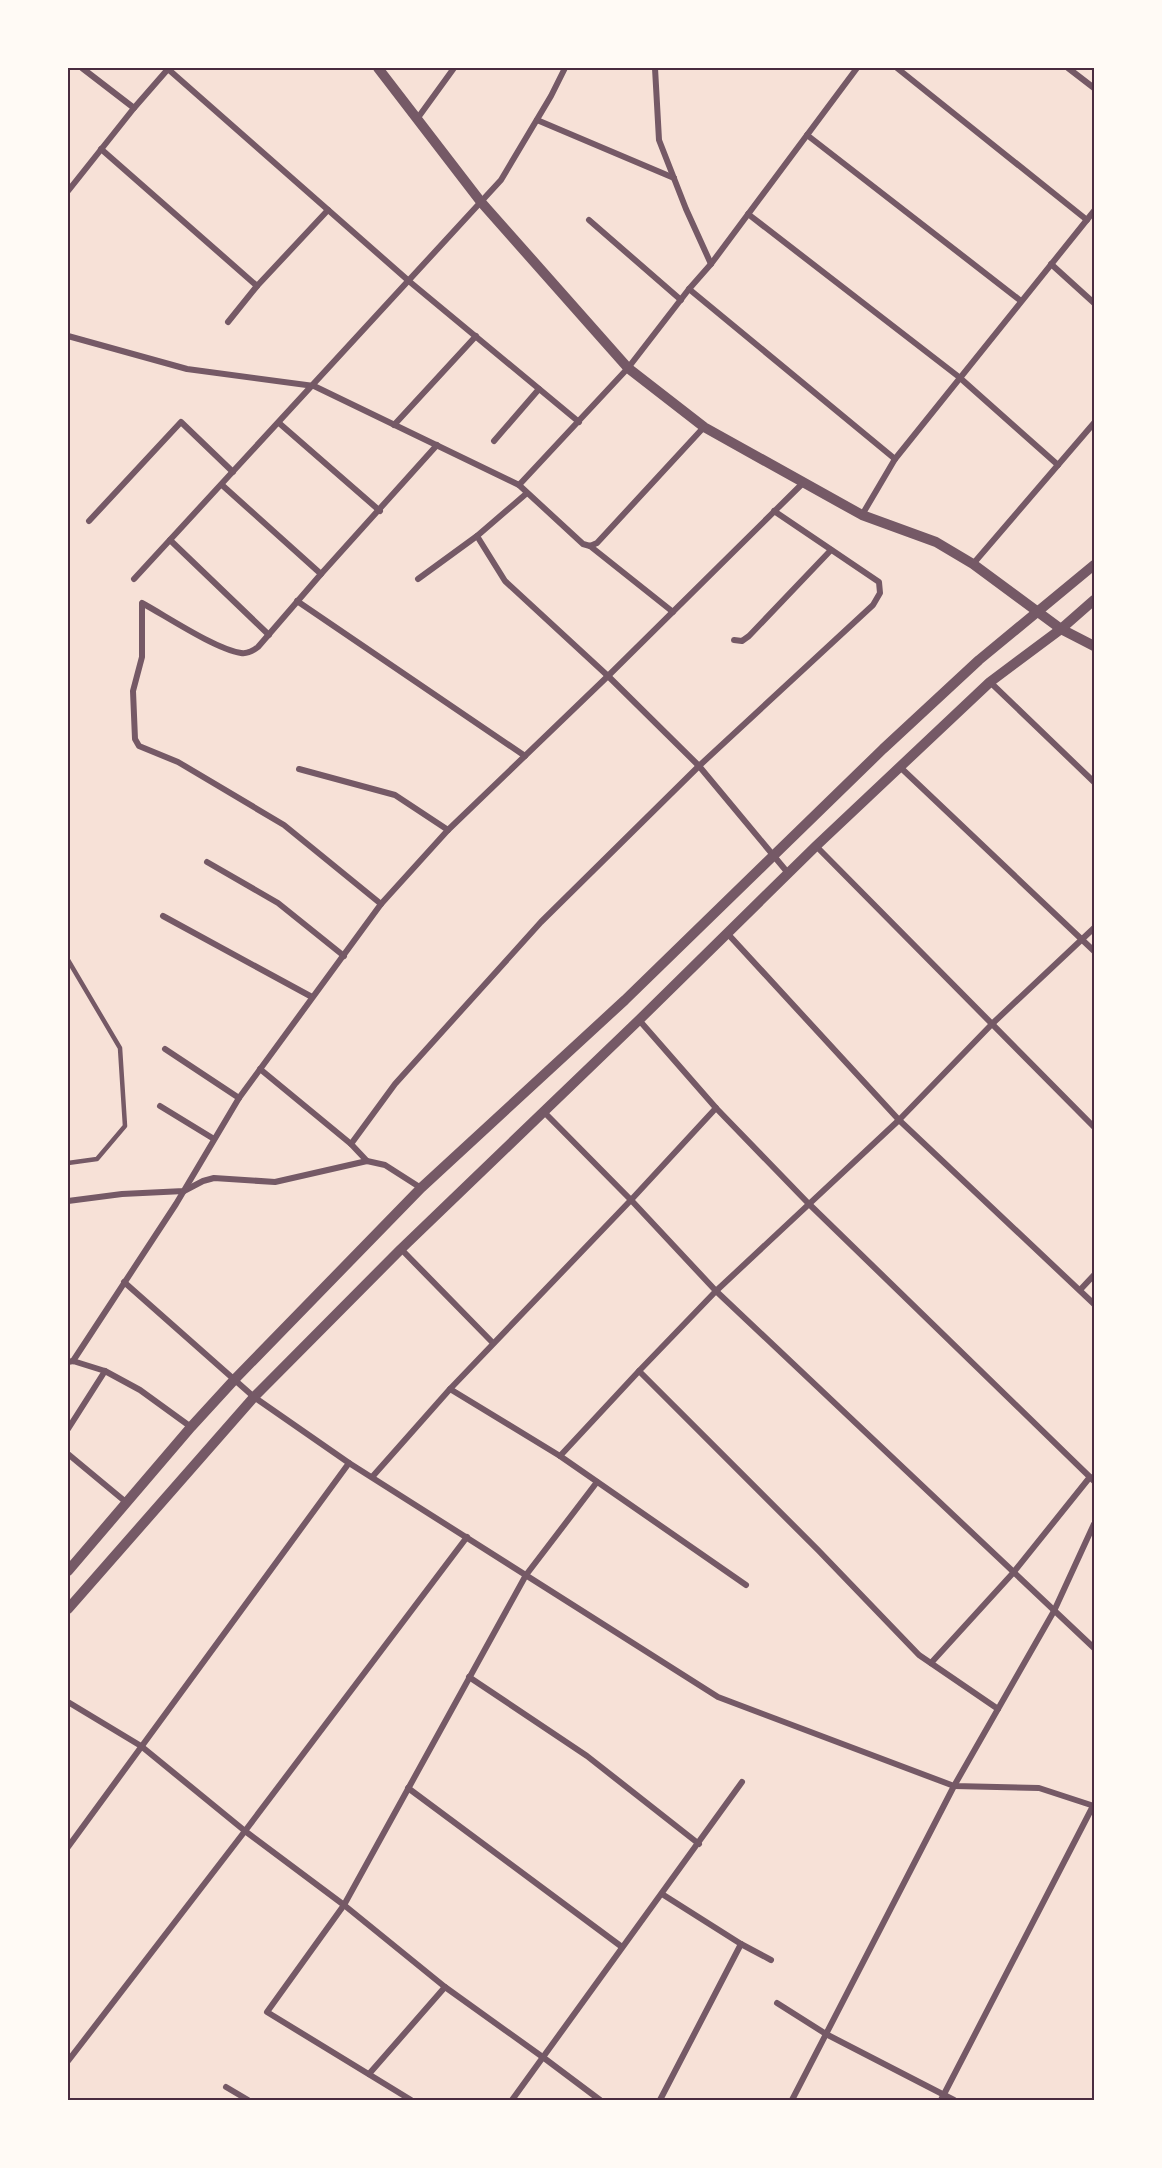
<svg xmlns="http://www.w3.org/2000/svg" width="1162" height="2168" font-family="Inter,sans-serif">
	<rect width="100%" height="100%" fill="#f7e1d7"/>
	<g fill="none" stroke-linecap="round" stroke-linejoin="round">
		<polyline stroke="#755966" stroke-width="4.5" points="68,960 120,1048 125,1126 97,1159 68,1163"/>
		<g stroke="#755966" stroke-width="6">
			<polyline points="82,68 134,108"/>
			<polyline points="655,68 659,140 686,209 711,264"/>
			<polyline points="897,68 1087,220"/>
			<polyline points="1068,68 1094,88"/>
			<polyline points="417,119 454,68"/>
			<polyline points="537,120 674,178"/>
			<polyline points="807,135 1021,301"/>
			<polyline points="101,149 257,286 328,210"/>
			<polyline points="68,191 134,108 168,69 410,282 579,422"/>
			<polyline points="748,214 959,377 1058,465"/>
			<polyline points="589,220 681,300"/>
			<polyline points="1051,264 1094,303"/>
			<polyline points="689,289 895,459 862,515"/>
			<polyline points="228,322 257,286"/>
			<polyline points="68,336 187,369 314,386 519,485 628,368 689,289 711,264 857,68"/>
			<polyline points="279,423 380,511"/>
			<polyline points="394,425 476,336"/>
			<polyline points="494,441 539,389"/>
			<polyline points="895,459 1094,211"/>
			<path d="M222 485 321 574 258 647C253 651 247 654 241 653 215 649 166 616 142 603V657L133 691 135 739 139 746 178 762 284 825 381 904"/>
			<polyline points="519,485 583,544 590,546 597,543 704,427"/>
			<polyline points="527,493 477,536 505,581 608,676 699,766 788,873"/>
			<polyline points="89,521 181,422 233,472"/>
			<polyline points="170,540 269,635"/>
			<polyline points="590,546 673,612"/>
			<polyline points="973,564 1094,423"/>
			<polyline points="321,574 437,445"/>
			<polyline points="134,579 501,180 551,96 565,68"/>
			<polyline points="418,579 477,536"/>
			<polyline points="297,601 525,756"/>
			<polyline points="734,640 742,641 749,636 831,550"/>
			<polyline points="990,682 1094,782"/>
			<polyline points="900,767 1094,951"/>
			<polyline points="299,769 395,795 448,830"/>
			<polyline points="816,846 1094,1127"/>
			<polyline points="207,862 278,903 344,956"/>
			<polyline points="163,916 312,997"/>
			<polyline points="727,933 899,1120 1094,1304"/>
			<polyline points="639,1020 716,1108 808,1203 1094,1481"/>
			<polyline points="165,1049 239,1098"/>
			<polyline points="260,1069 351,1144"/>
			<polyline points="160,1106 214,1139"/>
			<polyline points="544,1112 631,1200 716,1291 1094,1648"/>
			<polyline points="367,1161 351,1144 395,1084 541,922 699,766 873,605 880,593 879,582 774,511"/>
			<polyline points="68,1201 122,1194 184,1191 203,1181 214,1178 275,1182 367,1161 385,1165 421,1188"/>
			<polyline points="401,1249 493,1343"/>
			<polyline points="124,1282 254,1397 349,1463 718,1697 954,1786 1039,1788 1094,1806"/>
			<polyline points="1080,1290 1094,1275"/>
			<polyline points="73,1361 176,1204 239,1098 381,904 448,830 608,676 802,484"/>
			<polyline points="68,1362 73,1361 105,1371 140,1390 191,1427"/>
			<polyline points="450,1389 560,1456 639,1371"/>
			<polyline points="68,1429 105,1371"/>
			<polyline points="68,1454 127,1503"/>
			<polyline points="560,1456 746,1585"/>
			<polyline points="373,1476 450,1389 631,1200 716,1108"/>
			<polyline points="931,1663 1013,1573 1090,1477"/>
			<polyline points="469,1677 587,1756 699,1844"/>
			<polyline points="68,1702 141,1746 245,1831 344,1905 445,1987 544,2058 600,2100"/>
			<polyline points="998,1709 919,1655 818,1550 639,1371 716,1291 899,1120 993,1023 1094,928"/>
			<polyline points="408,1788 622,1947"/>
			<polyline points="68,1847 349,1463"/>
			<polyline points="662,1894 741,1944 771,1960"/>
			<polyline points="777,2003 826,2034 954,2100"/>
			<polyline points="68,2061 245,1831 467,1537"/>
			<polyline points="369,2074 445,1987"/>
			<polyline points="226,2087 248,2100"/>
			<polyline points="411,2100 267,2012 344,1905 526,1575 597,1482"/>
			<polyline points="512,2100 742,1782"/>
			<polyline points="660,2100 741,1944"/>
			<polyline points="792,2100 954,1786 1054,1611 1094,1524"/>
			<polyline points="941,2100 1093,1806"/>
		</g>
		<g stroke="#755966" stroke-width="10">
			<polyline points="378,68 481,202 628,368 704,427 862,515 936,542 973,564 1061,629 1094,646"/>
			<polyline points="68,1571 191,1427 235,1379 421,1188 625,1000 883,749 979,660 1094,565"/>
			<polyline points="68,1609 254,1397 401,1249 639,1020 816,846 990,682 1061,629 1094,600"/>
		</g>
	</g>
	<rect width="1162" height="2168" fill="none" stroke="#fffaf5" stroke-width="138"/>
	<rect x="69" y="69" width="1024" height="2030" fill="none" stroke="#4a2c40" stroke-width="2"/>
</svg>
